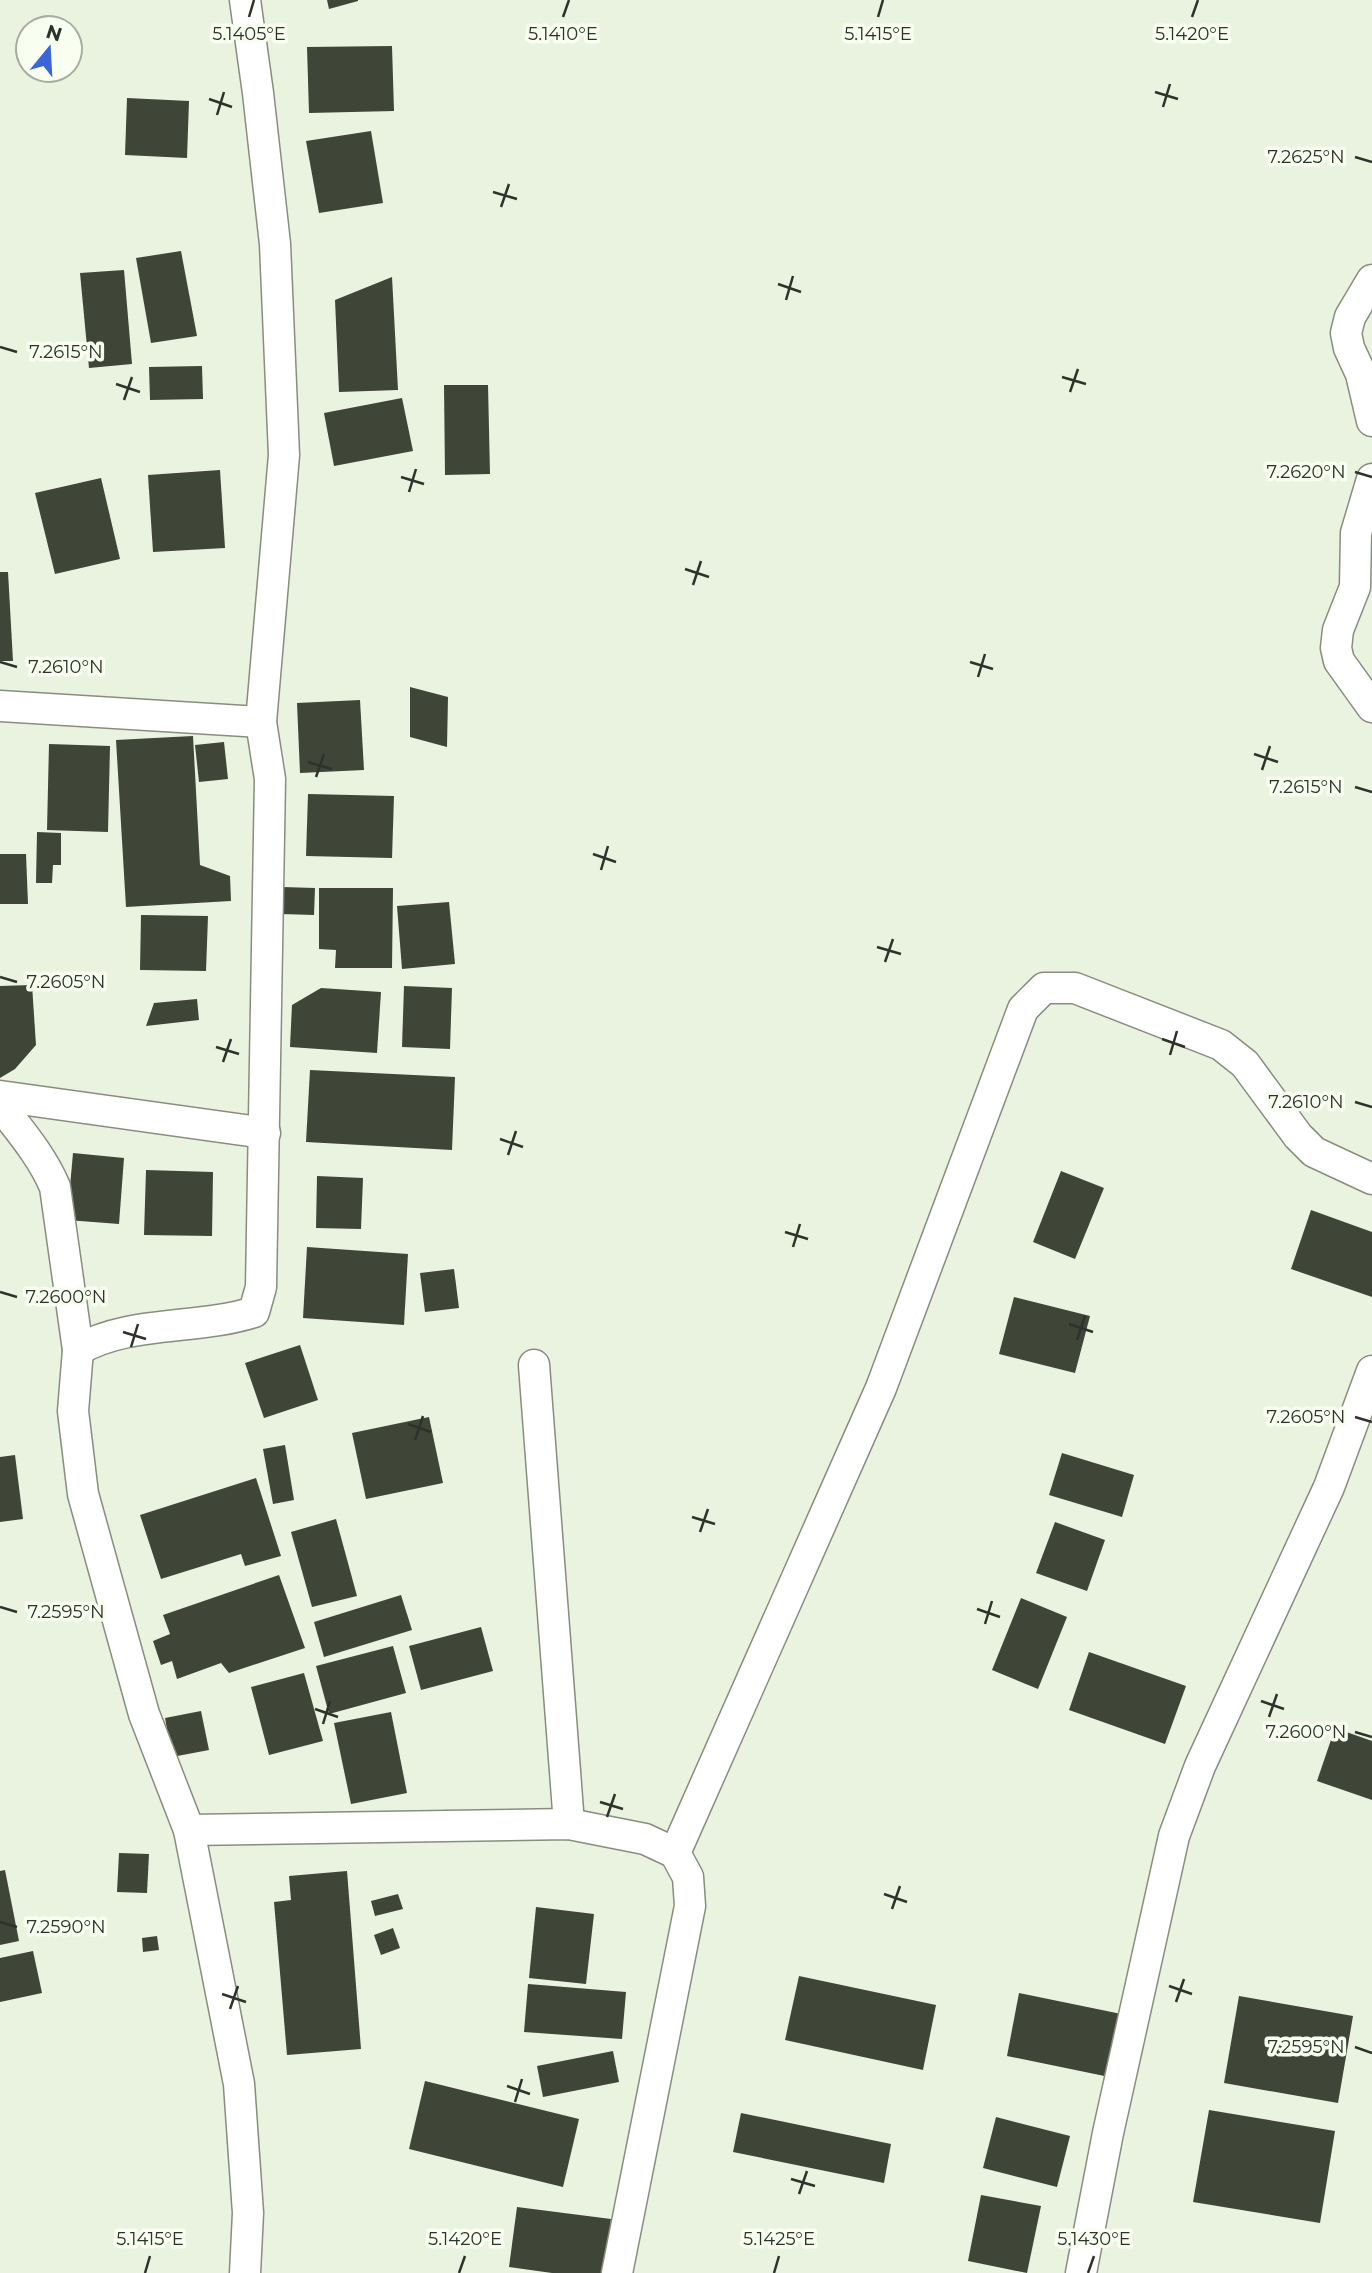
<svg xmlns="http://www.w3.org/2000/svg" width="1372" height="2273" font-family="Montserrat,sans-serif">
	<rect width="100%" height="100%" fill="#eaf2e0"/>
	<g fill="#3f4537">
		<polygon points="327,0 358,0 358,1 329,9"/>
		<polygon points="392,46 394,111 309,113 307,47"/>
		<polygon points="127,98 189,101 187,158 125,155"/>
		<polygon points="371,131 383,203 319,213 306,141"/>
		<polygon points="181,251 197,336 151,343 136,258"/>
		<polygon points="124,270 132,364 89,368 80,273"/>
		<polygon points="392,277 398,390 339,392 335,300"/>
		<polygon points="202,366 203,399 150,400 149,367"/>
		<polygon points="444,385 488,385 490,474 445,475"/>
		<polygon points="402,398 413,451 334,466 324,413"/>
		<polygon points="220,470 225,548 153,552 148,475"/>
		<polygon points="101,478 120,559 55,574 35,493"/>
		<polygon points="0,572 8,572 13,661 0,661"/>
		<polygon points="410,687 448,697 447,747 410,737"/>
		<polygon points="360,700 364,770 300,773 297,703"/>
		<polygon points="193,736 200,865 230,876 231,901 126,907 116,740"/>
		<polygon points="224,742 228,779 199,782 195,745"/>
		<polygon points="49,744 110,746 108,832 47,830"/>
		<polygon points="308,794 394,796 392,858 306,856"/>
		<polygon points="37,832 61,833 61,865 53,865 52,883 36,883"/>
		<polygon points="0,854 26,854 28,904 0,904"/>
		<polygon points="282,887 315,888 314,915 281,914"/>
		<polygon points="319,888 393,888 392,968 335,968 336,950 319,949"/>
		<polygon points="449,902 455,964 402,969 397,906"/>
		<polygon points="141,915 208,916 206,971 140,970"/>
		<polygon points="32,985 36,1045 15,1069 0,1078 0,986"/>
		<polygon points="404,986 452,988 450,1049 402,1047"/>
		<polygon points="321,988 381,992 377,1053 290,1047 292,1005"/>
		<polygon points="197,999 199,1020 146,1026 154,1003"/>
		<polygon points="310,1070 455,1077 452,1150 306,1142"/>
		<polygon points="73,1153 124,1158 119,1224 67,1220"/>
		<polygon points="146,1170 213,1172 212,1236 144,1235"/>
		<polygon points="1061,1171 1104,1188 1075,1259 1033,1242"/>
		<polygon points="317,1176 363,1178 361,1229 316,1228"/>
		<polygon points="1311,1210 1372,1232 1372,1297 1291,1269"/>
		<polygon points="307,1247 408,1254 404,1325 303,1318"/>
		<polygon points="454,1269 459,1308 425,1312 420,1273"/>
		<polygon points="1014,1297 1090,1316 1075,1373 999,1354"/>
		<polygon points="300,1345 318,1400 264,1418 245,1363"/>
		<polygon points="429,1417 443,1483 366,1499 352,1433"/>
		<polygon points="285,1445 294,1500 273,1504 263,1449"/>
		<polygon points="1062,1453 1134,1475 1122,1517 1049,1495"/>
		<polygon points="15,1455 23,1519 0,1522 0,1457"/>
		<polygon points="256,1478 281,1556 245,1566 241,1554 161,1579 140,1515"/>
		<polygon points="336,1519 357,1596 312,1607 291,1532"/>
		<polygon points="1055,1522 1105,1540 1087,1591 1036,1573"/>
		<polygon points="279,1575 305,1648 229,1673 221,1663 177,1679 172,1661 161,1665 153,1641 170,1634 163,1615"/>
		<polygon points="401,1595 412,1630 324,1657 314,1622"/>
		<polygon points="1021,1598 1067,1617 1038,1689 992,1670"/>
		<polygon points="481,1627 493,1671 421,1690 409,1646"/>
		<polygon points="393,1646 406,1693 329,1714 316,1666"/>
		<polygon points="1089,1652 1186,1686 1165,1744 1069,1710"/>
		<polygon points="304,1673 323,1741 269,1755 251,1687"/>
		<polygon points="201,1711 209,1750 172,1757 165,1718"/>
		<polygon points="391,1712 407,1793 351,1804 334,1723"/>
		<polygon points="1335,1728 1372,1741 1372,1800 1317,1781"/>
		<polygon points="119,1853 149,1854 147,1893 117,1892"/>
		<polygon points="5,1870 19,1941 0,1945 0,1871"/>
		<polygon points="347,1871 361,2049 287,2055 274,1902 291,1900 289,1876"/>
		<polygon points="398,1894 403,1909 375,1916 371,1901"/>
		<polygon points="536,1907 594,1914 586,1984 529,1978"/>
		<polygon points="393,1928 400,1948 381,1955 374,1935"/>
		<polygon points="157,1936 159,1950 143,1952 142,1938"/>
		<polygon points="33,1951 42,1993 0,2002 0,1958"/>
		<polygon points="799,1976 936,2005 923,2070 785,2040"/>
		<polygon points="528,1984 626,1992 622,2039 524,2032"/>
		<polygon points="1019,1993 1131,2016 1119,2079 1007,2056"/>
		<polygon points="1239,1996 1353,2016 1338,2103 1224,2083"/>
		<polygon points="613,2051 619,2082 543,2097 537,2066"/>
		<polygon points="425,2081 579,2119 563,2187 409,2149"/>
		<polygon points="1209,2110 1335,2131 1320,2223 1193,2202"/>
		<polygon points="741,2113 891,2144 884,2183 733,2152"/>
		<polygon points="996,2117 1070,2136 1057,2187 983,2168"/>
		<polygon points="981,2195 1041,2206 1027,2273 968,2261"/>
		<polygon points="517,2207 611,2219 604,2273 552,2273 509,2267"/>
	</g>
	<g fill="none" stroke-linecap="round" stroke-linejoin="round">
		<g stroke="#878e7d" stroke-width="33">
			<g id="street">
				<polyline points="1372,280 1350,317 1346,333 1349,348 1361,374 1372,421"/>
				<polyline points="1372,479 1356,533 1355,587 1338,630 1336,648 1339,661 1372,707"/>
				<polyline points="0,706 261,722"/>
				<polyline points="0,1096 265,1133"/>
				<path d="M0 1105C20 1131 42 1156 55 1187L78 1350 73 1411 83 1494 144 1714 189 1830 239 2084 248 2213 245 2273"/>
				<path d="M78 1350C128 1320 199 1330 254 1312L261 1287 270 779 261 722 284 455 275 244 258 93 245 0"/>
				<polyline points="534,1365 569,1824"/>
				<polyline points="189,1830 569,1824 645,1839 675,1853 688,1877 690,1906 617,2273"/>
				<polyline points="675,1853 881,1388 1023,1009 1044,988 1075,988 1221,1045 1245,1064 1298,1136 1314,1152 1372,1179"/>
				<polyline points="1081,2273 1108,2133 1174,1836 1200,1766 1329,1487 1372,1371"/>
			</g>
		</g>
		<use href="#street" stroke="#fff" stroke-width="30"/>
	</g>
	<path fill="none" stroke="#2f322b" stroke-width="2.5" d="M249 17 254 0M563 17 569 0M878 17 883 0M1192 17 1198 0M1155 92 1178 99M209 99 232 107M1163 107 1170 84M217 115 224 92M1355 157 1372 162M493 192 517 199M501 207 509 184M778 284 801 292M786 300 793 276M0 347 17 352M1062 377 1086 384M116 384 140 392M1070 392 1078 369M124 400 132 377M1355 472 1372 477M401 477 424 484M409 492 416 469M685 569 709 577M693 585 701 561M0 662 17 667M970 662 993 669M978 677 985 654M1254 754 1278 762M308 762 332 769M1262 770 1270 746M316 777 324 754M1355 787 1372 792M593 854 616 862M601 870 608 846M877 947 901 954M885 962 893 939M0 977 17 982M1162 1039 1185 1047M216 1047 239 1054M1170 1055 1177 1031M223 1062 231 1039M1355 1102 1372 1107M500 1139 523 1147M508 1155 516 1131M785 1232 808 1239M793 1247 800 1224M0 1292 17 1297M1069 1324 1093 1332M123 1332 146 1339M1077 1340 1085 1316M131 1347 138 1324M1355 1417 1372 1422M408 1424 431 1432M415 1440 423 1416M692 1517 715 1524M700 1532 708 1509M0 1607 17 1612M977 1609 1000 1617M985 1624 992 1601M1261 1701 1284 1709M315 1709 338 1717M1269 1717 1277 1694M323 1724 330 1701M1355 1732 1372 1737M600 1802 623 1809M607 1817 615 1794M884 1894 907 1902M892 1909 900 1886M0 1922 17 1927M1169 1986 1192 1994M222 1994 246 2002M1176 2002 1184 1979M230 2009 238 1986M1355 2047 1372 2053M507 2086 530 2094M515 2102 522 2079M791 2179 815 2186M799 2194 807 2171M145 2273 150 2256M459 2273 465 2256M774 2273 779 2256M1088 2273 1094 2256"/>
	<g font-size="18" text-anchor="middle" fill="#2f322b" stroke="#f9fff0" stroke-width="7" stroke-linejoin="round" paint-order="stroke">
		<text x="249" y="40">5.1405°E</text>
		<text x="563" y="40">5.1410°E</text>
		<text x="878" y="40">5.1415°E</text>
		<text x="1192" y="40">5.1420°E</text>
		<text x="1306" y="163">7.2625°N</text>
		<text x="66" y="358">7.2615°N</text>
		<text x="1306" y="478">7.2620°N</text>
		<text x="66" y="673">7.2610°N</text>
		<text x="1306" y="793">7.2615°N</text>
		<text x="66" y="988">7.2605°N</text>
		<text x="1306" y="1108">7.2610°N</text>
		<text x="66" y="1303">7.2600°N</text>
		<text x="1306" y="1423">7.2605°N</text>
		<text x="66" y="1618">7.2595°N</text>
		<text x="1306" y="1738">7.2600°N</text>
		<text x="66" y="1933">7.2590°N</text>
		<text x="1306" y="2053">7.2595°N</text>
		<text x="150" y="2245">5.1415°E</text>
		<text x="465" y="2245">5.1420°E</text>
		<text x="779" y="2245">5.1425°E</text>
		<text x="1094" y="2245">5.1430°E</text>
	</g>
	<g transform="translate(49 49) rotate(18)"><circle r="33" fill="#f9fff0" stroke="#a8ada1" stroke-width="2"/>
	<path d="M0-5L12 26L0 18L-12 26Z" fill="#3965d6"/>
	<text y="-10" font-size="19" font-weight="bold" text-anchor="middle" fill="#2f322b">N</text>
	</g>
</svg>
